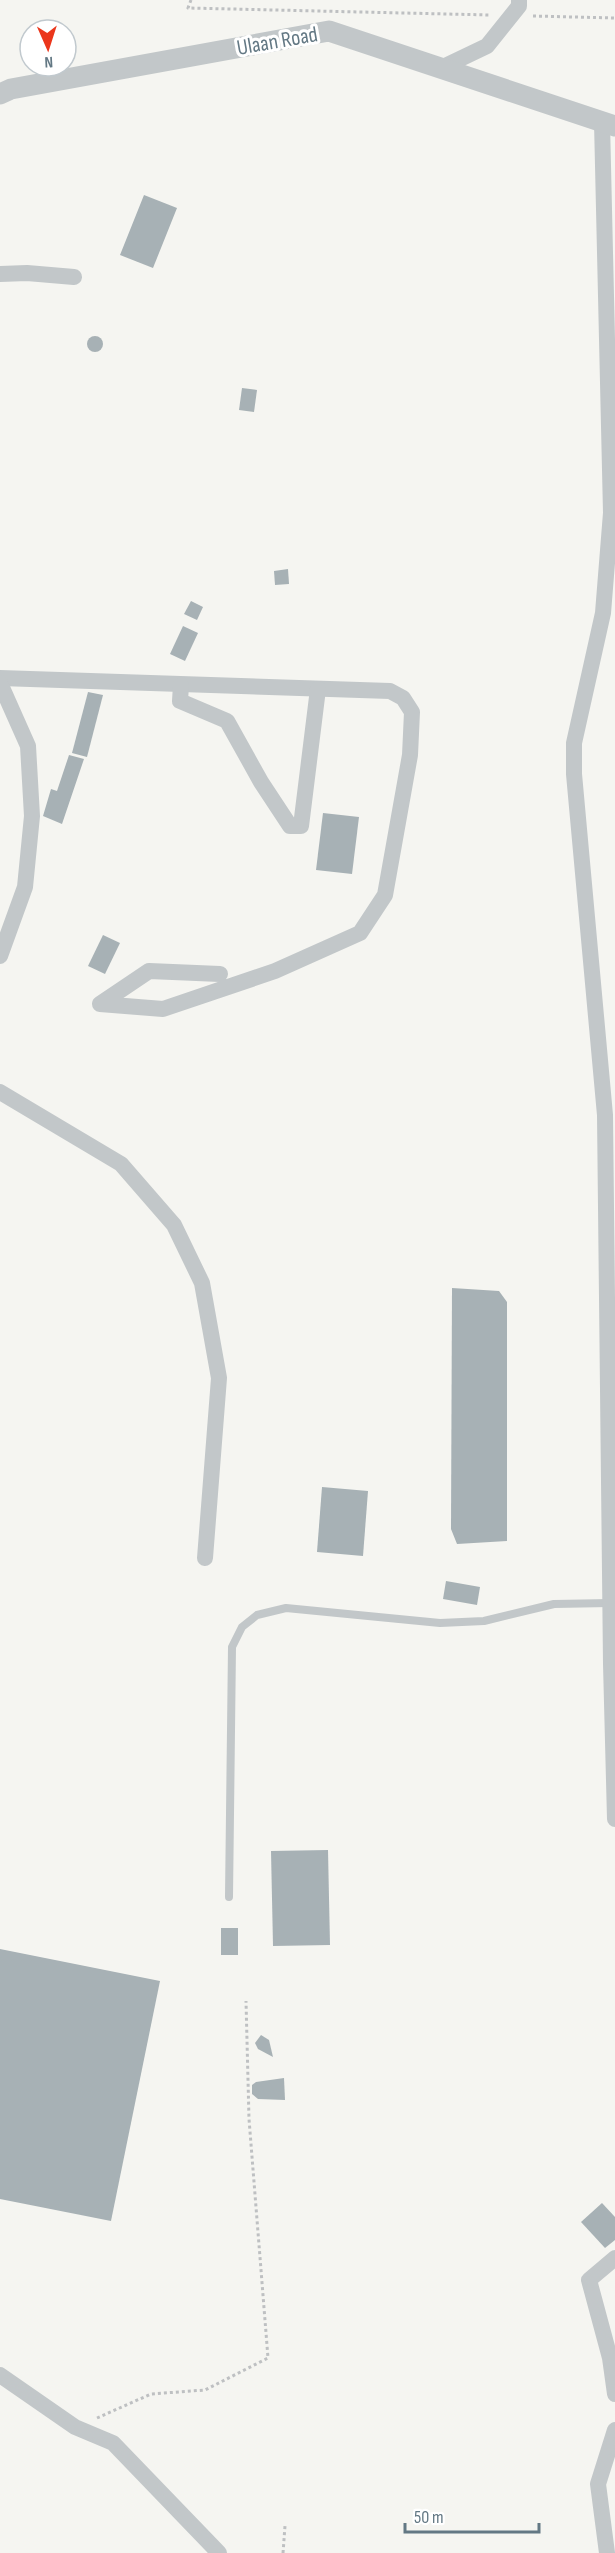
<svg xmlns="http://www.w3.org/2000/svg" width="615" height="2553" font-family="'Sofia Sans Condensed',sans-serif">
	<rect width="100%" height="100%" fill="#f5f5f1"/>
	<g fill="#a7b1b5">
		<polygon points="144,195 177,208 153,268 120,255"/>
		<circle cx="95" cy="344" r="8"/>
		<polygon points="242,388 257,390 254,412 239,410"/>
		<polygon points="288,569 289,584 275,585 274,571"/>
		<polygon points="191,601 203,607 197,620 184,614"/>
		<polygon points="183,626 198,633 185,661 170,654"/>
		<polygon points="88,692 103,695 87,757 72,753"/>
		<polygon points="69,755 84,759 62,824 43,816 51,789 57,791"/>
		<polygon points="323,813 359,817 352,874 316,870"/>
		<polygon points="103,935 120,943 105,974 88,966"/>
		<polygon points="452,1288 499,1291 507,1302 507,1541 457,1544 451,1529"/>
		<polygon points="322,1487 368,1491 363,1556 317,1552"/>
		<polygon points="446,1581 480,1587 477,1605 443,1599"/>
		<polygon points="328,1850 330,1945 273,1946 271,1851"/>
		<rect x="221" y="1928" width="17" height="27"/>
		<polygon points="0,1949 160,1981 111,2221 0,2199"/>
		<polygon points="261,2035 269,2040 273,2057 258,2049 255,2043"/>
		<polygon points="284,2078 285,2100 258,2099 252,2094 252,2085 256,2082"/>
		<polygon points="602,2203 615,2217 615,2240 605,2248 581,2222"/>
	</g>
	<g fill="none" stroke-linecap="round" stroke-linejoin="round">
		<g stroke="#bec0c2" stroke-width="3" stroke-dasharray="3 3" stroke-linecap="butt">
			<polyline points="191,0 188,8 490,15"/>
			<polyline points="533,16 615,18"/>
			<polyline points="97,2418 151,2394 205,2390 268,2358 249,2119 246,2001"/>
			<polyline points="283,2553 285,2526"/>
		</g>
		<polyline stroke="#c2c7c9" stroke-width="8" points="229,1897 232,1647 242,1627 257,1615 286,1608 440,1623 484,1621 554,1604 610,1603"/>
		<g stroke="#c2c7c9" stroke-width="16">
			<polyline points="441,68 487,46 519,6 519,0"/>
			<polyline points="602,122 611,513 603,613 574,743 574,774 605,1115 611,1664 615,1819"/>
			<polyline points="0,274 27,273 74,277"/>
			<polyline points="0,678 390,691 403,698 412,712 410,755 385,895 360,933 275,971 163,1009 100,1004 149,971 220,974"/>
			<polyline points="0,683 28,746 32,816 25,887 0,956"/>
			<polyline points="181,685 180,701 227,721 261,782 290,826 301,826 318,689"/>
			<polyline points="0,1092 121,1164 174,1225 202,1283 219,1378 205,1558"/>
			<polyline points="615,2258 589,2280 610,2358 615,2394"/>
			<polyline points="0,2375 75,2427 113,2443 219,2553"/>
			<polyline points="607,2553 598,2484 615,2430"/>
		</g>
		<polyline stroke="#c2c7c9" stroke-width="21" points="0,94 11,89 329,31 615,126"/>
	</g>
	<g text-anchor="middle" stroke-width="6" stroke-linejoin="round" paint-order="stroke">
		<g font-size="22" fill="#637884" stroke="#fff">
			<text transform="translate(277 40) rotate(-10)" y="8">Ulaan Road</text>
		</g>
	</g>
	<g transform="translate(48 48) rotate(177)"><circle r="28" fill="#ffffff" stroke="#c1c9ce" stroke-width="1.5"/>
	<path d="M0-4.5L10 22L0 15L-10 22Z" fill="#eb361b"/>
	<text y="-9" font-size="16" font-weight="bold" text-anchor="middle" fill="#637884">N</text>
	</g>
	<path d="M405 2523v9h134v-9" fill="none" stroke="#637884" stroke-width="3"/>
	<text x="414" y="2523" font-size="18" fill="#637884" stroke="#ffffff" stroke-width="4.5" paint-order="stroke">50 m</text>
</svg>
